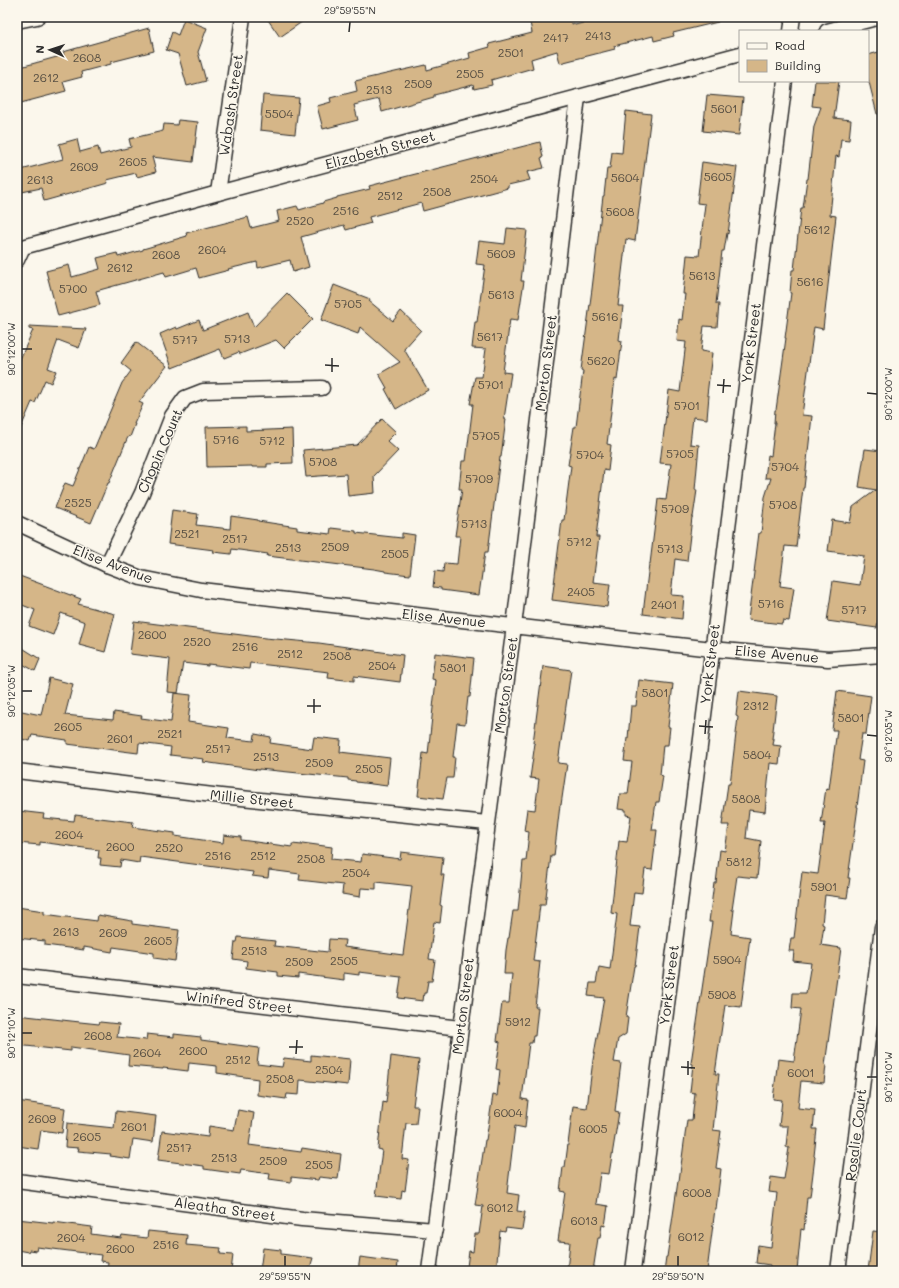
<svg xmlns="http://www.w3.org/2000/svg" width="899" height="1288" font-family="Mali,sans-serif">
	<rect width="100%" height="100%" fill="#fbf7ec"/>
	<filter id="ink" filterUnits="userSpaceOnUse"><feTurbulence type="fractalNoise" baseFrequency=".025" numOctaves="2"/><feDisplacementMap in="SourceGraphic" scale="8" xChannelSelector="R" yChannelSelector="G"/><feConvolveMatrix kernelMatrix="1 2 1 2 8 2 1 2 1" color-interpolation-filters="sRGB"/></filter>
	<g filter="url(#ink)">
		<g fill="#d5b688" stroke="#2b2b2b">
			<polygon points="266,17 309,17 280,37"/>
			<polygon points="547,17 570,17 572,24 574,23 575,25 606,17 718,17 718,22 673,33 674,36 654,41 653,36 614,46 615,49 560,63 557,51 531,59 533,68 491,80 492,85 474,89 473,85 434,95 434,97 382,112 379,99 354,105 358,120 323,129 317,106 331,102 330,98 357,91 355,81 426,65 427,70 470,58 469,53 490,47 489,44 532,33 530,22"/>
			<polygon points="184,19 207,28 198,52 206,81 187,86 178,54 166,50 172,32 178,35"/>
			<polygon points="149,28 154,51 123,59 111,62 111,64 81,72 82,77 63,82 66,91 17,104 17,68 64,55 63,52"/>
			<polygon points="882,51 882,113 877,114 868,78 868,55"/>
			<polygon points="815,81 839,81 834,118 851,120 849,140 841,139 839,157 836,156 830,215 836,216 823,329 814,327 802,415 812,416 804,488 803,488 796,547 785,546 780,586 794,588 789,621 783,620 782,624 748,620 759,533 761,533 765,497 771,478 765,478 768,455 771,456 775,423 774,423 775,410 776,410 786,338 785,338 791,293 790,293 792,270 794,270 801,208 803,208 807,179 808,179 814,126 821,107 812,106"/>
			<polygon points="263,95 299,98 295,134 260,130"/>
			<polygon points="707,95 743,98 739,135 703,131"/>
			<polygon points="626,111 651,114 635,241 626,239 618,306 623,306 619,340 622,341 617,380 615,379 607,444 611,445 608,471 604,470 596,537 599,537 593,582 610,584 607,607 552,600 562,520 564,520 571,466 568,465 574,427 576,427 583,371 581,370 592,289 603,196 604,196 607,168 610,168 612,152 622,153"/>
			<polygon points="178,120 198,122 193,162 152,157 156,172 137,177 136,173 107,180 108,183 44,201 41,188 22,192 17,171 63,159 59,144 77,139 80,152 98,147 100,155 131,147 129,139 163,131 164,124 177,125"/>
			<polygon points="540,142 543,157 541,158 544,168 527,172 530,180 508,185 508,188 423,211 421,203 369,217 371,223 346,230 344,225 301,237 309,267 293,272 290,260 258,268 257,262 228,269 229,270 199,278 196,268 166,277 164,272 96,291 100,305 58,316 46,271 69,265 72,277 100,269 97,258 117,253 118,257 143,250 143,249 187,236 186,233 248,217 251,228 279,221 277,211 297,206 299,210 323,203 323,202 337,198 337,197 370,189 369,186"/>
			<polygon points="702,162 737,167 728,234 727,233 724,251 722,251 716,304 719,304 717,327 704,326 701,351 712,353 707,395 709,395 707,419 693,417 690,444 699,445 695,490 697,490 693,517 692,517 687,561 675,559 671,595 684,596 682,619 643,614 649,564 650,564 658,499 666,500 671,464 660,463 669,390 680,392 686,342 677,341 679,319 682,320 685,294 683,294 687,255 699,256 705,204 697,203"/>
			<polygon points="507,228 527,230 521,281 524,281 518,320 510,319 503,372 511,373 504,419 506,419 501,457 500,457 488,552 485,552 479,595 441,590 441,588 433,587 435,571 443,572 444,563 457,564 460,536 455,536 462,489 459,489 462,461 466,461 473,404 470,404 475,377 482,377 486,349 472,348 475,322 477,322 485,265 476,264 479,241 505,244"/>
			<polygon points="334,285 370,299 369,301 393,321 401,311 421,330 404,349 428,390 396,409 385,389 387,388 379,374 400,362 360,327 358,334 321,320"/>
			<polygon points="287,293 313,319 284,348 276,340 240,354 239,352 224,358 220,349 172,368 160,334 176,327 177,329 199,320 203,330 248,312 254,327"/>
			<polygon points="29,326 86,329 79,348 58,340 48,368 56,371 51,383 45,380 35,403 32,402 17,437 17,366 33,330 29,329"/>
			<polygon points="136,342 167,366 139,402 143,404 134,424 135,424 130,437 129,436 127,439 109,483 108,483 91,523 55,508 65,483 73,486 89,447 94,449 122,383 131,371 121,363"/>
			<polygon points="382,419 396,432 387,441 398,451 374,476 375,493 348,496 346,474 306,477 303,450 357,445"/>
			<polygon points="246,426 246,431 292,429 293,463 267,464 267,467 252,467 252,466 207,467 206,427"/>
			<polygon points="865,449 882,451 882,523 879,541 882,542 882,591 877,628 827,621 833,581 860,585 864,556 828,551 832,520 850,523 853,507 876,490 859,487"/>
			<polygon points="172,510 198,514 196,525 230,529 231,516 258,520 258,521 297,527 297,530 330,534 331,528 356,531 356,533 402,538 402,533 415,535 410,575 385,572 385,571 374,569 267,556 268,554 232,549 231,554 213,552 214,550 168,544"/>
			<polygon points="17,575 81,599 78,604 115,614 105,652 79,645 85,622 61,613 53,635 29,626 35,610 17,603"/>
			<polygon points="134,621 265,638 319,643 403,655 400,682 354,676 354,681 328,678 329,672 250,663 249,669 208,664 208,666 183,663 178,693 167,692 170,659 130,654"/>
			<polygon points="21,647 40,659 35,671 17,661 17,657"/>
			<polygon points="435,653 474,658 470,697 468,697 465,724 457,723 453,757 455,757 453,778 447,778 443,799 418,796 423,753 428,754 436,680 432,679"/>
			<polygon points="543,666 571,670 558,763 567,764 561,805 560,805 554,856 551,856 545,905 540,905 533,961 540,962 535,1007 538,1007 535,1036 533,1036 532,1043 529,1043 522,1099 528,1100 525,1128 515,1126 507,1193 519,1195 517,1211 525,1212 522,1230 506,1228 505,1232 500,1231 496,1271 470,1271 470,1268 467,1267 469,1251 473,1252 475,1234 479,1234 483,1206 475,1205 485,1140 486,1140 493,1095 497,1096 500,1070 496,1069 500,1042 497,1041 502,1003 509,1003 512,974 504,974 506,950 508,938 509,938 513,911 518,911 523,861 526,861 529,832 524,831 527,809 535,810 539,779 530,778 535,743 533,743"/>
			<polygon points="49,678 73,684 65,715 113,720 114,712 142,716 141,718 171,722 174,693 191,695 188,722 229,728 227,738 254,741 255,734 271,737 270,743 312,749 314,737 341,740 340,752 390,758 387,786 356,782 356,781 348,780 348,778 259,769 259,770 203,762 204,759 170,755 171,747 139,743 138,753 67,744 67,740 32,735 30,741 17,738 17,710 41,715"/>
			<polygon points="639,680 673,684 668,727 670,727 668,745 663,745 660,775 663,776 659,802 656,802 652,830 657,830 652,870 645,869 642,893 634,892 630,926 640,927 635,966 634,966 626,1017 628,1018 626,1034 618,1039 614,1062 621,1063 615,1111 619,1112 609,1174 600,1173 596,1204 608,1206 605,1226 602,1225 600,1238 598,1238 593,1271 567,1271 570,1242 558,1241 565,1192 560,1191 563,1167 565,1167 573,1106 587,1108 593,1060 604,998 588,996 590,983 596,983 599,967 610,969 617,914 611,913 619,841 627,842 631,816 626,815 626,810 618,809 620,794 628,794 632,762 624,761 627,738 628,738 631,706 636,706"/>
			<polygon points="739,691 777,696 772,739 774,739 773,745 781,746 779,764 770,763 765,812 749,810 746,838 761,841 757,878 737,876 732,910 734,910 731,934 750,937 741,1007 725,1005 715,1074 719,1074 713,1130 721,1131 716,1168 721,1169 716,1209 715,1209 707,1271 664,1271 666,1257 667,1257 678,1181 679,1181 687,1120 692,1120 695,1093 690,1092 693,1064 691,1063 712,922 709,922 714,883 716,883 720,850 725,851 729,825 722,825 728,784 730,784 738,717 736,716"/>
			<polygon points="837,691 871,696 866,734 862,734 858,760 863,761 857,807 858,807 848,878 850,878 847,898 825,895 822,924 824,925 821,945 841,948 825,1065 826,1065 824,1083 801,1081 798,1108 815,1110 813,1129 817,1129 814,1156 815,1157 810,1197 807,1197 804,1230 801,1229 797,1271 770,1271 770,1265 756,1263 758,1245 771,1247 777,1193 769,1192 771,1177 784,1179 789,1148 786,1147 788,1126 779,1126 782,1100 773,1099 778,1059 794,1061 801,1009 792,1008 793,993 806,993 811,963 793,961 794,951 789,951 791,938 794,938 802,872 818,874 825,823 821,823 826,788 829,789 837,730 832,730"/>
			<polygon points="18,811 44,814 43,818 74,821 75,815 133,822 132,827 175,833 175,836 223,843 224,835 241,837 241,840 292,847 292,844 302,845 302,843 332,847 331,859 361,862 362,854 400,859 401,852 443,857 441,875 444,875 440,905 442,906 440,923 434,922 429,959 435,960 432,981 428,981 426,993 424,993 423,1001 398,998 401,977 359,972 359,975 344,973 344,980 298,974 298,978 278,976 278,972 246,968 247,961 233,959 235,942 237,942 238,937 275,941 274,946 328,952 329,939 345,940 344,947 403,955 412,886 376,882 376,889 361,888 360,897 342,894 343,885 299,880 300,874 269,870 268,878 252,876 253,872 140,857 139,863 121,860 120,867 100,865 101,858 98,858 99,850 40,842 40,845 17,843 17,814 18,814"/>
			<polygon points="17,907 44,911 44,914 97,921 98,915 132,921 132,924 179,930 175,961 154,958 154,953 113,947 112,952 84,947 84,950 45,945 45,941 17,938"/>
			<polygon points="17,1015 80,1022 99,1024 100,1022 119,1024 117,1037 146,1040 147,1034 174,1037 174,1034 201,1037 201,1040 259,1048 257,1064 282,1067 284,1058 311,1061 311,1055 350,1059 348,1085 300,1080 299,1095 287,1094 286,1099 257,1095 258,1079 217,1073 217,1066 189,1063 188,1071 163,1068 163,1069 128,1066 129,1055 71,1047 71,1051 17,1045"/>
			<polygon points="391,1056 419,1060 413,1106 418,1106 416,1124 406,1123 402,1159 409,1160 405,1191 402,1190 401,1199 376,1196 382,1150 378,1149 383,1102 386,1103"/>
			<polygon points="17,1101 65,1108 62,1133 41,1130 38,1149 17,1146"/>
			<polygon points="238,1110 254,1113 249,1145 301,1152 302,1148 341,1154 338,1179 319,1177 318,1180 291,1177 291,1182 269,1179 270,1174 241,1170 240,1174 204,1169 204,1166 158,1160 162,1131 208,1137 209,1126 234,1130"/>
			<polygon points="116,1111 156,1116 153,1142 133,1139 130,1159 110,1156 111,1154 78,1151 79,1148 65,1147 67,1123 114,1128"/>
			<polygon points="17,1219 53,1223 53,1222 92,1227 91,1234 121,1238 122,1235 147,1238 148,1231 187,1235 186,1245 221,1248 220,1254 233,1255 231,1271 107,1271 108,1262 100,1261 101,1255 37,1247 36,1251 29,1250 28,1252 17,1250"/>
			<polygon points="873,1231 882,1232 882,1271 868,1271"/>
			<polygon points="263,1248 281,1250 281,1254 313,1258 309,1271 260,1271"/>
			<polygon points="360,1257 398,1262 397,1271 358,1271"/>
		</g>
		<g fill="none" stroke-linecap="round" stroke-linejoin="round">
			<g stroke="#2b2b2b" stroke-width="17">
				<g id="minor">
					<polyline points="17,21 37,17"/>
					<polyline points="791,31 793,17"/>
					<polyline points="827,31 880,17"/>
					<polyline points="218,193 243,17"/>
					<polyline points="17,260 23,247 218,193 740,54"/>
					<polyline points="17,523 107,565 141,578 201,590 712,649 828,659 882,655"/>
					<polyline points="107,565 142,493 172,416 185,398 203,391 322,388"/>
					<polyline points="17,771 221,796 487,823"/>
					<polyline points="17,976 460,1028"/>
					<polyline points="17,1181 302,1219 435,1230"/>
					<polyline points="429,1271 514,626 578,97"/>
					<polyline points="633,1271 785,81"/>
					<polyline points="838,1271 854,1152 882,927"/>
				</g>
			</g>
			<use href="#minor" stroke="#fbf7ec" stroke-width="14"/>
		</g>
	</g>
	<path fill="none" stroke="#2b2b2b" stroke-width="1.5" d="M349 32 350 22M22 349H32M325 365 339 366M332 372V358M717 385 731 386M723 393 724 379M867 393 877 394M22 691H32M307 706H321M314 713V699M699 726 713 727M705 734 706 720M867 735 877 736M22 1033H32M289 1047H303M296 1054 297 1040M681 1067 695 1068M688 1075V1061M867 1077H877M285 1266V1256M678 1266V1256"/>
	<g text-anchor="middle" stroke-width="3" stroke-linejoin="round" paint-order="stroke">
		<g font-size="12" fill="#564e42">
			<text x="598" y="40">2413</text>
			<text x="556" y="42">2417</text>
			<text x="511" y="57">2501</text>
			<text x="87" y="62">2608</text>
			<text x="470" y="78">2505</text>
			<text x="46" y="82">2612</text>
			<text x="418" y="88">2509</text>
			<text x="379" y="94">2513</text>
			<text x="724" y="113">5601</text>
			<text x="279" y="118">5504</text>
			<text x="133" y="166">2605</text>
			<text x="84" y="171">2609</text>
			<text x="718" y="181">5605</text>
			<text x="625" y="182">5604</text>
			<text x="484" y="183">2504</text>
			<text x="40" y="184">2613</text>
			<text x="437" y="196">2508</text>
			<text x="390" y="200">2512</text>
			<text x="346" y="215">2516</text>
			<text x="620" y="216">5608</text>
			<text x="300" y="225">2520</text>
			<text x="817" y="234">5612</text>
			<text x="212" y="254">2604</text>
			<text x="501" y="258">5609</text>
			<text x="166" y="259">2608</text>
			<text x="120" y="272">2612</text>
			<text x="702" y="280">5613</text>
			<text x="810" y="286">5616</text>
			<text x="73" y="293">5700</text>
			<text x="501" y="299">5613</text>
			<text x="348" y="308">5705</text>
			<text x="605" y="321">5616</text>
			<text x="490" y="341">5617</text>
			<text x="237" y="343">5713</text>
			<text x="185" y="344">5717</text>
			<text x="601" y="365">5620</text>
			<text x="491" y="389">5701</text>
			<text x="687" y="410">5701</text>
			<text x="486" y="440">5705</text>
			<text x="226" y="444">5716</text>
			<text x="272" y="445">5712</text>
			<text x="680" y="458">5705</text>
			<text x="590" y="459">5704</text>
			<text x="323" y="466">5708</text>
			<text x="785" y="471">5704</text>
			<text x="479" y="483">5709</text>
			<text x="78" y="507">2525</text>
			<text x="783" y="509">5708</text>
			<text x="675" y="513">5709</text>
			<text x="474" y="528">5713</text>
			<text x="187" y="538">2521</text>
			<text x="235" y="543">2517</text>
			<text x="579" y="546">5712</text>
			<text x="335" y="551">2509</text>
			<text x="288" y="552">2513</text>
			<text x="670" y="553">5713</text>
			<text x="395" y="558">2505</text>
			<text x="581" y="596">2405</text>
			<text x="771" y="608">5716</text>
			<text x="664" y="609">2401</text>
			<text x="854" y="614">5717</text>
			<text x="152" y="639">2600</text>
			<text x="197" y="646">2520</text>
			<text x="245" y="651">2516</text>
			<text x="290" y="658">2512</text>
			<text x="337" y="660">2508</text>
			<text x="382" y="670">2504</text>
			<text x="453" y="672">5801</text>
			<text x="655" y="697">5801</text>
			<text x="756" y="710">2312</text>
			<text x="851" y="722">5801</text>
			<text x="68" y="731">2605</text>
			<text x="170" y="738">2521</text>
			<text x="120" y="743">2601</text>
			<text x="218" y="753">2517</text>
			<text x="757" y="759">5804</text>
			<text x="266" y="761">2513</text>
			<text x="319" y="767">2509</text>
			<text x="369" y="773">2505</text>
			<text x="746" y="803">5808</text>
			<text x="69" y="839">2604</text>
			<text x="120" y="851">2600</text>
			<text x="169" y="852">2520</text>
			<text x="218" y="860">2516</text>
			<text x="263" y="860">2512</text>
			<text x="311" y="863">2508</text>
			<text x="739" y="866">5812</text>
			<text x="356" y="877">2504</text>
			<text x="824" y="891">5901</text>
			<text x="66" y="936">2613</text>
			<text x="113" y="937">2609</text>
			<text x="158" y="945">2605</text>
			<text x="254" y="955">2513</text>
			<text x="727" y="964">5904</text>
			<text x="344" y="965">2505</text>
			<text x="299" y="966">2509</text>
			<text x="722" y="999">5908</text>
			<text x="518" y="1026">5912</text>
			<text x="98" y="1040">2608</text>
			<text x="193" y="1055">2600</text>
			<text x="147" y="1057">2604</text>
			<text x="238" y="1064">2512</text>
			<text x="329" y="1074">2504</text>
			<text x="801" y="1077">6001</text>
			<text x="280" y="1083">2508</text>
			<text x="508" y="1117">6004</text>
			<text x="42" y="1123">2609</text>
			<text x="134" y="1131">2601</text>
			<text x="593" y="1133">6005</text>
			<text x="87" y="1141">2605</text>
			<text x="179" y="1152">2517</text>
			<text x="224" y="1162">2513</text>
			<text x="273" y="1165">2509</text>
			<text x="319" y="1169">2505</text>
			<text x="697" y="1197">6008</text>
			<text x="500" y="1212">6012</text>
			<text x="584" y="1225">6013</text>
			<text x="691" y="1241">6012</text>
			<text x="71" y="1242">2604</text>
			<text x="166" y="1249">2516</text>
			<text x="120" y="1253">2600</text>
		</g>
		<g font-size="14" fill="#2b2b2b" stroke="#fbf7ec">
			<text transform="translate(231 105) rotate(-82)" y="5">Wabash Street</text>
			<text transform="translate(380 150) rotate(-15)" y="5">Elizabeth Street</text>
			<text transform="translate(751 343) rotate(-83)" y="5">York Street</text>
			<text transform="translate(546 363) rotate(-83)" y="5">Morton Street</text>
			<text transform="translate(160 451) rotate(-66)" y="5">Chopin Court</text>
			<text transform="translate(113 564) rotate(21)" y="5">Elise Avenue</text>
			<text transform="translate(444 618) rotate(6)" y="5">Elise Avenue</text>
			<text transform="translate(777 654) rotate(5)" y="5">Elise Avenue</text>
			<text transform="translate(710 664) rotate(-83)" y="5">York Street</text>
			<text transform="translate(506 685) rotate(-82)" y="5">Morton Street</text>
			<text transform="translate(252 799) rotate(6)" y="5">Millie Street</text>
			<text transform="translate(669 985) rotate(-83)" y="5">York Street</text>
			<text transform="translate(239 1002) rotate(7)" y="5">Winifred Street</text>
			<text transform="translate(463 1006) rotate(-83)" y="5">Morton Street</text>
			<text transform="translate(856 1135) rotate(-83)" y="5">Rosalie Court</text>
			<text transform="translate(225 1209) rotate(8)" y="5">Aleatha Street</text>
		</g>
	</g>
	<rect width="899" height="1288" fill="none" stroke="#fbf7ec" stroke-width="44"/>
	<rect x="739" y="30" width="130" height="52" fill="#fbf7ec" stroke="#a8a59f"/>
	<rect x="747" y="43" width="20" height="6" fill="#fbf7ec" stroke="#a8a59f"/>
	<text x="775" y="50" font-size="12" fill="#2b2b2b">Road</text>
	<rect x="747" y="60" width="20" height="12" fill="#d5b688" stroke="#a8a59f"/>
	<text x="775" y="70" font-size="12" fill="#2b2b2b">Building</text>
	<g transform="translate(50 50) rotate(273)" stroke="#fbf7ec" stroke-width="3" paint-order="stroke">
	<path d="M0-3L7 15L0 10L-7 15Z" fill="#2b2b2b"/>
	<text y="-6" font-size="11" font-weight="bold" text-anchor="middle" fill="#2b2b2b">N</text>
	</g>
	<rect x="22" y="22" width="855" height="1244" fill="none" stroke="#2b2b2b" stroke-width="1.5"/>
	<g font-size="10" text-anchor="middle" fill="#2b2b2b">
		<text x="350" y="14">29°59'55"N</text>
		<text transform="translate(11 349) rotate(-90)" y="4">90°12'00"W</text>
		<text transform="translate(888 394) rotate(-90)" y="4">90°12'00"W</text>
		<text transform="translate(11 691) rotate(-90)" y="4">90°12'05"W</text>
		<text transform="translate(888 736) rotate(-90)" y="4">90°12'05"W</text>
		<text transform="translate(11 1033) rotate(-90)" y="4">90°12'10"W</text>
		<text transform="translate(888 1077) rotate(-90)" y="4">90°12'10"W</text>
		<text x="285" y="1280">29°59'55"N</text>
		<text x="678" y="1280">29°59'50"N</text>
	</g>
</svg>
